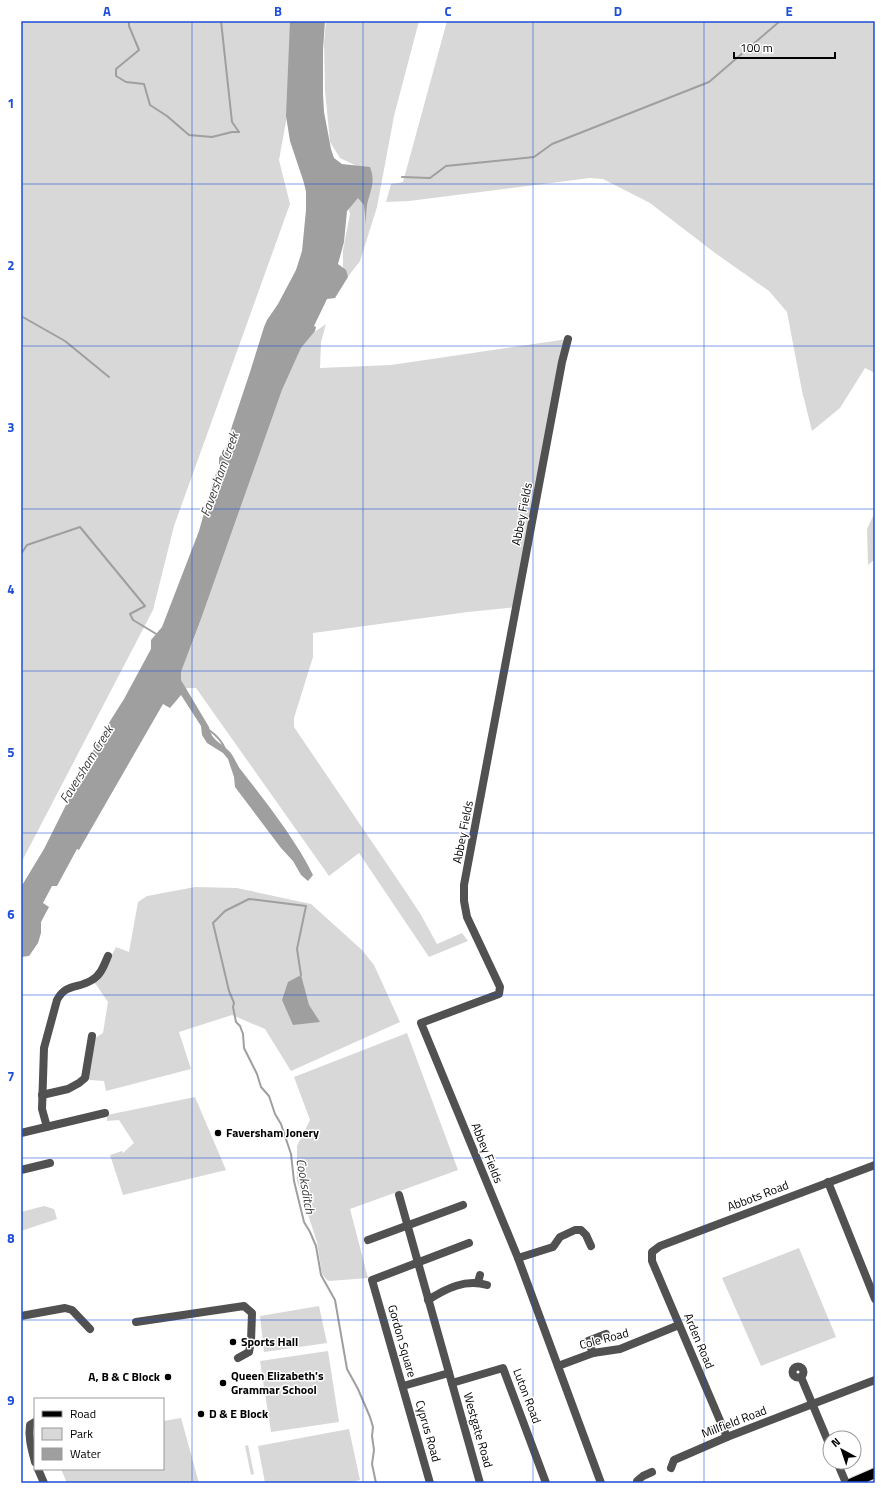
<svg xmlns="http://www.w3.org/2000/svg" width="896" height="1504" font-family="'Titillium Web',sans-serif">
	<rect width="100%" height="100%" fill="#fff"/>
	<g fill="#d8d8d8">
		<polygon points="21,21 292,21 287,116 279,160 290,204 174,526 153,610 21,863"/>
		<polygon points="326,21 419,21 394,116 377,207 360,261 343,283 343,250 350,214 340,183 365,170 340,158 330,142 325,91 324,43"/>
		<polygon points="447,21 875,21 875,373 865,368 840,408 812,431 802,391 787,312 769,291 715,253 650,203 603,179 590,178 409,201 386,202 391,184 403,182"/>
		<polygon points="326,324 321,342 320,368 391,365 568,339 517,607 468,612 313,633 313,657 294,718 294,727 408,895 421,915 437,944 462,933 468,941 429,957 359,853 329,876 196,688 187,688 186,689 181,680 181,672 201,619 282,390 301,348 313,333"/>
		<polygon points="875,512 875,559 868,565 867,529"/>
		<polygon points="195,887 237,888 311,904 362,950 374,965 400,1022 291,1071 265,1029 232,1015 179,1032 191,1069 106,1091 104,1081 90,1080 88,1078 95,1038 103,1033 108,1002 95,983 99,980 116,947 129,952 138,902 147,896"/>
		<polygon points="407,1033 458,1170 350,1209 368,1278 329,1281 327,1280 322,1274 317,1242 297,1181 297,1146 310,1120 294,1077"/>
		<polygon points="195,1097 226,1170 123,1195 110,1155 122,1151 123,1153 134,1143 119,1120 107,1121 107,1115"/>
		<polygon points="44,1206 54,1209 57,1219 21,1231 21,1212"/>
		<polygon points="799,1248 836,1337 761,1366 722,1278"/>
		<polygon points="319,1306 327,1343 264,1352 260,1316"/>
		<polygon points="328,1351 339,1422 271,1432 260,1361"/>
		<polygon points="181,1418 199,1483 67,1483 61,1469 163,1469 163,1421"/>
		<polygon points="349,1429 360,1480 349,1483 265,1483 258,1446"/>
		<polygon points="248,1445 254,1474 251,1475 245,1446"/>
	</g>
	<g fill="#9f9f9f">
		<path d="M290 21H325L323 50V94L324 112 331 149 334 158 342 164 370 167C376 182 370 191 367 205 366 211 366 219 366 225L364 205 358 198 347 211 344 242 338 264 346 270 348 277 335 298 327 299 314 326 316 327 315 331 301 348 282 390 201 619 181 672V680L209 727C212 741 219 741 228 750 234 755 236 764 241 770 265 801 296 840 313 875L308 881 301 875 293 861 281 848 235 787 234 777 228 759 223 753 207 743 202 735 201 726 181 695 170 708 163 704 79 850 77 849 57 886H52L43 903 49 907 41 922V933L38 943 29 956 21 957V887L44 849 100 737 124 699 151 649V640L162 627 199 531 212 484 219 466V458L228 443 232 426 250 372 264 327 267 320 278 304 296 270 302 251 306 210V192L304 183 290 141 286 116Z"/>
		<polygon points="301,975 309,1005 320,1022 293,1025 282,1000 288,982"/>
	</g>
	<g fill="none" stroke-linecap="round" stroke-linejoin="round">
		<g stroke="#9f9f9f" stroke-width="2">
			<polyline points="129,21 129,26 139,50 116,69 116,76 126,82 144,84 150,105 167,116 189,135 212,137 232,132 239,132"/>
			<polyline points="221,21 232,122 239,132"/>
			<polyline points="402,177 430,178 446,166 534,157 552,144 709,82 780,21"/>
			<polyline points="21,316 65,341 109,377"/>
			<polyline points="21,554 27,545 80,527 145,606 130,614 133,620 158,635"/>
			<path d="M209 730C216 735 222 741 225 749"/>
			<polyline points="301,975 297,949 306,906 249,899 225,911 213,923 229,991 234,1003 233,1007 236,1022 240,1026 243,1034 244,1048 257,1074 261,1087 269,1096 275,1114 281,1124 291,1154 294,1181 304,1222 310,1232 316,1246 321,1275 335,1300 347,1369 358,1389 370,1417 373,1427 372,1436 374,1450 372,1464 376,1483"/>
		</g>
		<g stroke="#dbdbdb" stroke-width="12">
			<polyline id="major" points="852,1483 875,1473"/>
		</g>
		<g stroke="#515151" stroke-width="8">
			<polyline points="568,339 562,362 464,885 464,901 467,917 500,987 499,994 421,1023 518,1258 601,1483"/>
			<polyline points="42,1095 68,1089 79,1083 85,1078 92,1036"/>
			<path d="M47 1127 42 1109 44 1048 57 1000C66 983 78 989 92 980 101 975 104 965 108 956"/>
			<polyline points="21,1133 105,1113"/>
			<polyline points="21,1170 50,1163"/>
			<polyline points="828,1182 875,1299"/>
			<polyline points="399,1195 480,1483"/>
			<polyline points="368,1240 463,1205"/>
			<polyline points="518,1258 553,1247 560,1237 575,1230 581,1230 586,1235 591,1246"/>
			<polyline points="478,1282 480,1275"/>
			<path d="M428 1300C447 1288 465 1279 487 1285"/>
			<polyline points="21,1316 65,1308 72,1310 90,1329"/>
			<polyline points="136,1322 244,1306 252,1313 251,1341 249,1352 238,1358"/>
			<polyline points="593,1353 588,1341 606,1334"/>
			<polyline points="558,1366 593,1353 620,1349 679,1325"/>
			<circle cx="798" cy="1372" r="5.5"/>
			<polyline points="801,1377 830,1446"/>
			<polyline points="452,1383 503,1368 546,1483"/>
			<polyline points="403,1386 449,1373"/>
			<path d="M35 1422 30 1425C28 1438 32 1450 35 1462"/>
			<polyline points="727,1437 652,1261 652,1252 660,1246 875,1165"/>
			<polyline points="837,1462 846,1483"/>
			<polyline points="671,1468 674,1460 727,1437 875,1380"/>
			<polyline points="38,1469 44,1483"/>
			<polyline points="430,1483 372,1280 469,1243"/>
			<polyline points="637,1483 637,1481 643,1476 652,1472"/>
		</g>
		<use href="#major" stroke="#000" stroke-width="10"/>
	</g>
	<path fill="none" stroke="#1d4ed8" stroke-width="1" stroke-opacity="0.55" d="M192 21V1483M363 21V1483M533 21V1483M704 21V1483M21 184H875M21 346H875M21 509H875M21 671H875M21 833H875M21 995H875M21 1158H875M21 1320H875"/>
	<g fill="#000" stroke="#fff" stroke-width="1.5">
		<circle cx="218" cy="1133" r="4"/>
		<circle cx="233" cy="1342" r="4"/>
		<circle cx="168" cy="1377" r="4"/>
		<circle cx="223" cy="1383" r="4"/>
		<circle cx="201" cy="1414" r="4"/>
	</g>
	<g text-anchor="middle" stroke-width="3" stroke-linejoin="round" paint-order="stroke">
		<g font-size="12" fill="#000" stroke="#fff">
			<text transform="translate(522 514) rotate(-79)" y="4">Abbey Fields</text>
			<text transform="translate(463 832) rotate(-79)" y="4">Abbey Fields</text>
			<text transform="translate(487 1153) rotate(68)" y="4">Abbey Fields</text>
			<text transform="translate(758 1196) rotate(-21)" y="4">Abbots Road</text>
			<text transform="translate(604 1339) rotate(-15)" y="4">Cole Road</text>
			<text transform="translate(402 1341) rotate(74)" y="4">Gordon Square</text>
			<text transform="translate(699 1341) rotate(67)" y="4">Arden Road</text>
			<text transform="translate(527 1396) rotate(69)" y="4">Luton Road</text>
			<text transform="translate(734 1422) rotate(-21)" y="4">Millfield Road</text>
			<text transform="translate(478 1430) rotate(74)" y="4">Westgate Road</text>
			<text transform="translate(428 1431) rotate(74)" y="4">Cyprus Road</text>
		</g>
		<g font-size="12" font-weight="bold" fill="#000" stroke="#fff" text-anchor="start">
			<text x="226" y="1137">Faversham Jonery</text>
			<text x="241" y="1346">Sports Hall</text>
			<text x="231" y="1380">Queen Elizabeth's<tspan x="231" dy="14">Grammar School</tspan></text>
			<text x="160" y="1381" text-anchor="end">A, B &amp; C Block</text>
			<text x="209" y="1418">D &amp; E Block</text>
		</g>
		<g font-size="13" font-style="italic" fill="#404040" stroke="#fff">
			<text transform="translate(219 474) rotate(-70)" y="5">Faversham Creek</text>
			<text transform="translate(86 764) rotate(-58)" y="5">Faversham Creek</text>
			<text transform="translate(306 1186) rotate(80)" y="5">Cooksditch</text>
		</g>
	</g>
	<rect width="896" height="1504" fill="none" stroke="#ffffff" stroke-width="44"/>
	<rect x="34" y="1398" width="130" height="72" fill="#ffffff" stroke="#999999"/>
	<rect x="42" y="1411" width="20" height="6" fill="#000000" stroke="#999999"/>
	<text x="70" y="1418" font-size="12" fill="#000000">Road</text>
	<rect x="42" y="1428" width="20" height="12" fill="#d8d8d8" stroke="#999999"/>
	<text x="70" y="1438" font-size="12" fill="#000000">Park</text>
	<rect x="42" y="1448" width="20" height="12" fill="#9f9f9f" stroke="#999999"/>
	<text x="70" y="1458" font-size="12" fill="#000000">Water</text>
	<g transform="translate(842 1450) rotate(320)"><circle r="19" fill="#ffffff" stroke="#999999"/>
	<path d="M0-3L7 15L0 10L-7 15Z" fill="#000000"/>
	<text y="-6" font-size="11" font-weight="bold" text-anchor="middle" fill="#000000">N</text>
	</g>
	<path d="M734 52v6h101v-6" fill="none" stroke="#000000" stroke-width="2"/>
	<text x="740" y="52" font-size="12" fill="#000000" stroke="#ffffff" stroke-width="3" paint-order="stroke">100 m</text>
	<rect x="22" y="22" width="852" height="1460" fill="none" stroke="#1d4ed8" stroke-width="1.5"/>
	<g font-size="13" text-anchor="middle" font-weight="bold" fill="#1d4ed8">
		<text x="107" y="16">A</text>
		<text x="278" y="16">B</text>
		<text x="448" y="16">C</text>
		<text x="618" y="16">D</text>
		<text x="789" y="16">E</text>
		<text x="11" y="108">1</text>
		<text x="11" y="270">2</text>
		<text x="11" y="432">3</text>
		<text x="11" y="594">4</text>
		<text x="11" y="757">5</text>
		<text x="11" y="919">6</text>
		<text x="11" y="1081">7</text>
		<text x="11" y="1243">8</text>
		<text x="11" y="1405">9</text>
	</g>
</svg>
